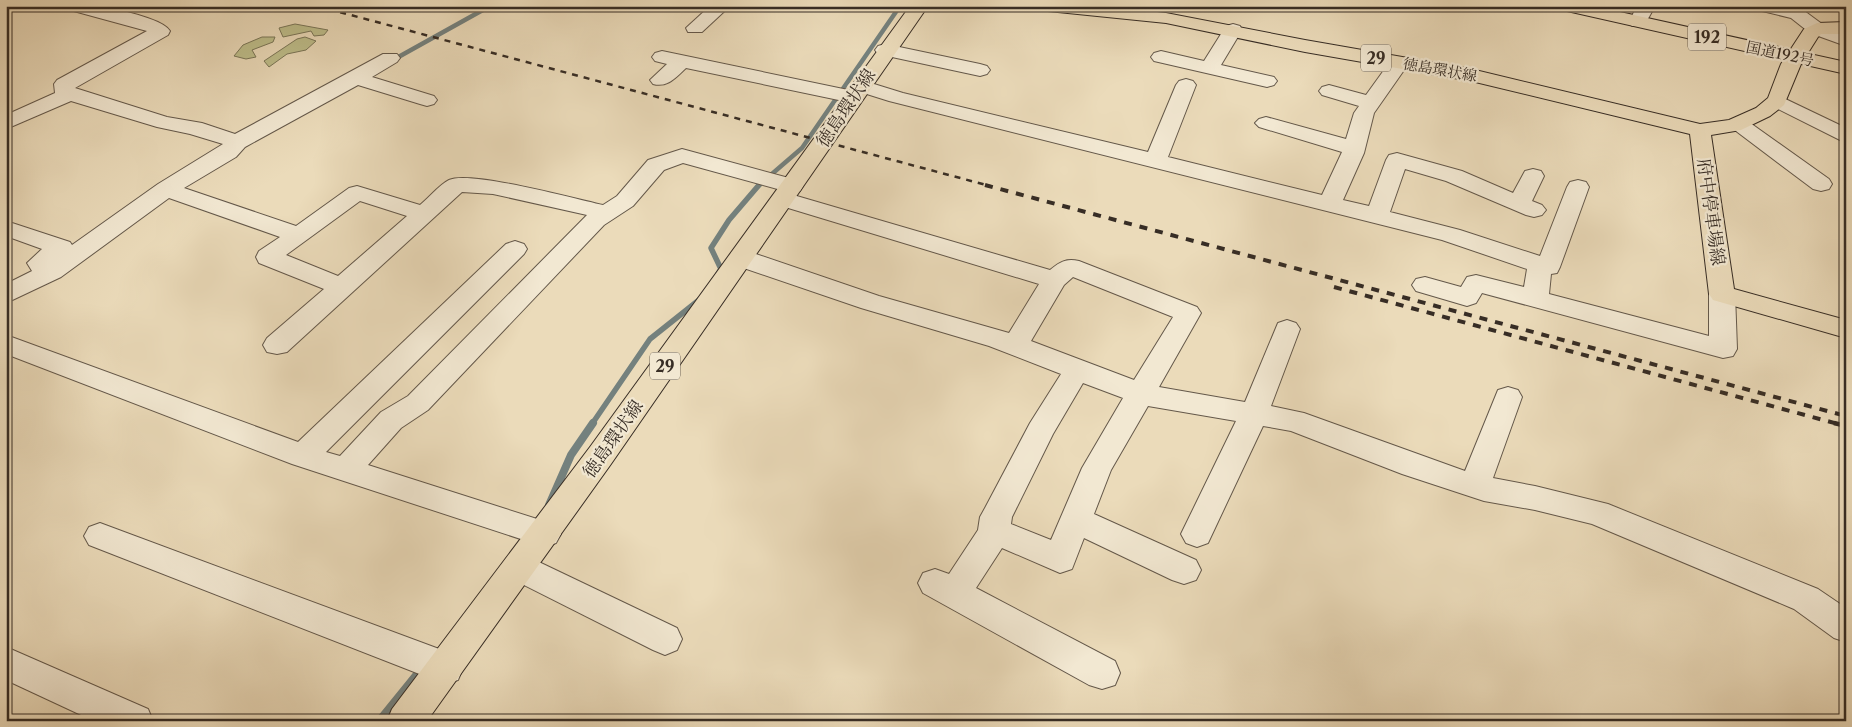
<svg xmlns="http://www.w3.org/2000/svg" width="1852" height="727" font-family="'Libre Caslon Text','Noto Serif JP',serif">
	<rect width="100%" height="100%" fill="#ebdbba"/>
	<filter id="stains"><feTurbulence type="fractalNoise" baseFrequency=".004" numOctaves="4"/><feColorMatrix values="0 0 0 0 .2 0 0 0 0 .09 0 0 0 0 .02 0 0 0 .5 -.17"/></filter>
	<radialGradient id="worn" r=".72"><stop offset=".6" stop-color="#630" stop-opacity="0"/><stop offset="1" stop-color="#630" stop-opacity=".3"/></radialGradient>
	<g fill="#bebe8b" stroke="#7a7658">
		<polygon points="295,24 328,30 324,35 314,36 311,31 283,37 279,28"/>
		<polygon points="262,37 275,37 273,42 252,50 256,57 246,59 234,56 243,45"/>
		<polygon points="305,37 316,41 306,50 287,54 269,67 264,61 297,39"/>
	</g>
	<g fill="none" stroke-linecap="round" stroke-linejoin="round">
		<g stroke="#74817e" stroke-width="4.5">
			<polyline points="393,60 490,6"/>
			<polyline points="758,186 802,148 900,6"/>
		</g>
		<g stroke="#74817e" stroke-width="5.5">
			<polyline points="718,274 721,269 711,248 729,220 759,185"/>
			<polyline points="592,424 650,339 699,300"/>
		</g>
		<g stroke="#74817e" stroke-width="8">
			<polyline points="549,505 571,455 593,423"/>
			<polyline points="379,721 422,668"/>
		</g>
		<g stroke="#64584a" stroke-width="2">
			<g id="minor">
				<path d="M67 6C78 6 89 5 99 6 115 9 162 18 170 31L168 35 75 88 167 117 202 123 235 134 383 54H397L400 58 397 62 372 77 434 96 437 100 434 104 427 106 420 104 358 85 245 147 236 157 184 188 296 226 349 188 357 186 420 205C429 198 439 185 449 180 469 170 576 199 603 205L617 196 648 160 682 149 800 181 803 186 800 191 792 193 683 163 664 170 633 206 604 225 428 410 401 428 368 465 556 525 561 534 556 543 545 547 292 464 6 354V335L298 442 506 244 515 241 524 244 527 249 524 254 326 452 340 456 381 412 408 396 587 215 493 194 462 192 287 352 277 354 267 352 263 345 267 338 324 289 259 263 256 257 259 251 280 237 169 198 61 277 6 303V284L32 271 27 263 42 249 6 236V221L70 242 72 245 158 184 223 144 190 134 157 127 71 101 6 129V115L55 93 54 84 57 80 147 31 70 10ZM360 201 407 216 338 276 286 255Z"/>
				<polygon points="710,6 730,6 702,32 688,32 686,28"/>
				<polygon points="1637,6 1655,6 1644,26 1632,26 1629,22"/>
				<polygon points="1755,6 1787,6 1803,10 1822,24 1846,33 1846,46 1810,33 1791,18 1758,10"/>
				<polygon points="1233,24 1240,26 1242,30 1221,65 1274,77 1277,81 1274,85 1267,87 1154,61 1151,57 1154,53 1161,51 1204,61 1226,26"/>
				<polygon points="885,44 980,64 987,66 990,70 987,74 980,76 878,54 875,50 878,46"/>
				<path d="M662 51 853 91 860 93 863 97 860 101 853 103 686 68C676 77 668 88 653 84L650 80 667 64 655 61 652 57 655 53Z"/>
				<polygon points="1399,57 1406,59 1409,63 1374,113 1364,153 1343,200 1369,206 1386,160 1389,155 1397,153 1462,171 1513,193 1525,171 1533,169 1541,171 1544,176 1532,201 1542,205 1546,210 1542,215 1534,217 1526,215 1446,181 1405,169 1390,212 1460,230 1540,256 1567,187 1570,182 1578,180 1586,182 1589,187 1560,267 1557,273 1551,274 1549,294 1709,336 1709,294 1713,288 1722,286 1731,288 1735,294 1737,349 1733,356 1723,358 1482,293 1476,303 1467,306 1416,291 1412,285 1416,279 1425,277 1461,287 1467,277 1476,275 1524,287 1527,269 1442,240 889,101 854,90 851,86 854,82 861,80 903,93 1148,152 1176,85 1179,81 1186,79 1193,81 1196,85 1168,157 1322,195 1342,152 1259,127 1255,123 1259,119 1266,117 1346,139 1354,113 1359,106 1322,95 1319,91 1322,87 1329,85 1366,95 1392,59"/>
				<polygon points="1777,95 1846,128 1846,143 1770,105 1767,101 1770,97"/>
				<polygon points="1739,118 1746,120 1829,179 1832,184 1829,189 1821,191 1813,189 1732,128 1728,124 1732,120"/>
				<path d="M783 192 1050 270C1060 262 1066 258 1079 261L1197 307 1201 313 1159 387 1245 402 1278 323 1287 320 1296 323 1300 329 1271 406 1304 413 1465 471 1498 390 1508 387 1518 390 1522 397 1493 478 1535 486 1608 504 1818 589 1846 608V642L1834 638 1794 609 1592 524 1535 510 1484 501 1402 474 1291 431 1263 426 1208 543 1197 547 1186 543 1181 534 1236 421 1148 406 1111 470 1094 514 1196 560 1201 570 1196 580 1184 584 1172 580 1084 538 1072 569 1060 573 1002 548 976 588 1115 661 1120 673 1115 685 1102 689 1089 685 923 593 918 583 923 573 935 569 949 574 978 530 980 517 985 508 1030 423 1061 374 989 346 861 308 732 264 729 258 732 252 741 250 750 252 879 296 1009 333 1039 284 775 204 771 199 775 194ZM1073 277 1173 317 1134 380 1031 341 1064 285ZM1083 383 1123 398 1082 468 1051 540 1011 524 1012 517 1053 434Z"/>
				<polygon points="100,523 458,656 463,668 458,680 445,684 89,545 84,536 89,527"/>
				<polygon points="520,553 677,628 682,639 677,650 665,655 653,650 508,577 504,567 508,557"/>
				<polygon points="6,647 148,709 153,721 94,721 6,680"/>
			</g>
		</g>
		<g stroke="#372d25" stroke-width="2">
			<g id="major">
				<polygon points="910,6 928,6 611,464 427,721 387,721 392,709 590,447"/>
				<polygon points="1039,6 1104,6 1166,13 1305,40 1471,69 1700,124 1729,120 1756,108 1768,98 1781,64 1804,29 1817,23 1846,22 1846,34 1821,34 1818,37 1801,64 1784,105 1770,116 1741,130 1711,135 1734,289 1846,320 1846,338 1713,300 1709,294 1690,134 1471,81 1305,52 1166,23 1048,11 1042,10"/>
			</g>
		</g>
		<g stroke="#372d25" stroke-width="2">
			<polygon id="highway" points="1558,6 1593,6 1846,62 1846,74 1567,11 1561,10"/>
		</g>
		<use href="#minor" fill="#f2e8d2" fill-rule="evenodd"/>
		<use href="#major" fill="#ebdbba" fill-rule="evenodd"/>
		<use href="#highway" fill="#ebdbba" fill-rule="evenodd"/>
		<polyline stroke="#372d25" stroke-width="2.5" stroke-dasharray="6 6" stroke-linecap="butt" points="317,6 990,186"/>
		<g stroke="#372d25" stroke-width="4" stroke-dasharray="8 8" stroke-linecap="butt">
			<polyline points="985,185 1846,416"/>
			<polyline points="1334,287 1838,424"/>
		</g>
		<polyline stroke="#372d25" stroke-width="4.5" stroke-dasharray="11 11" stroke-linecap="butt" points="1834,423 1846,426"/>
	</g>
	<g text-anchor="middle" stroke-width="4.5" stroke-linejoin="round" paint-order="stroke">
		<g font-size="15" fill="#372d25" stroke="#f2e8d2">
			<text transform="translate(1780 54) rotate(12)" y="5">国道192号</text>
			<text transform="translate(1440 70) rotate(10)" y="5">徳島環状線</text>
		</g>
		<g fill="#f2e8d2" stroke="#6f6559" stroke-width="1">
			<rect x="1688" y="23.5" width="38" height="27" rx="4"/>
			<rect x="1361" y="44.5" width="30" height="27" rx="4"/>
			<rect x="650" y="352.5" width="30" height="27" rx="4"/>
		</g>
		<g font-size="16" font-weight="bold" fill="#372d25">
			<text x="1707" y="43">192</text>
			<text x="1376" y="64">29</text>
			<text x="665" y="372">29</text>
		</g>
		<g font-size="18" fill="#372d25" stroke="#f2e8d2">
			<text transform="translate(846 108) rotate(-56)" y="6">徳島環状線</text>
			<text transform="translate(1711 212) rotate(82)" y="6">府中停車場線</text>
			<text transform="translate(613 439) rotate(-55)" y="6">徳島環状線</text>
		</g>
	</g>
	<rect width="1852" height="727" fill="none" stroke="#ebdbba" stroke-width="25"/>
	<rect x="8" y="8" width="1837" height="712" fill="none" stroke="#372d25" stroke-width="2.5"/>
	<rect x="12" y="12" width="1827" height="702" fill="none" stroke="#372d25"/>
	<rect width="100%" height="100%" filter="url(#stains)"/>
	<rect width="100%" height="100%" fill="url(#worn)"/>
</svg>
